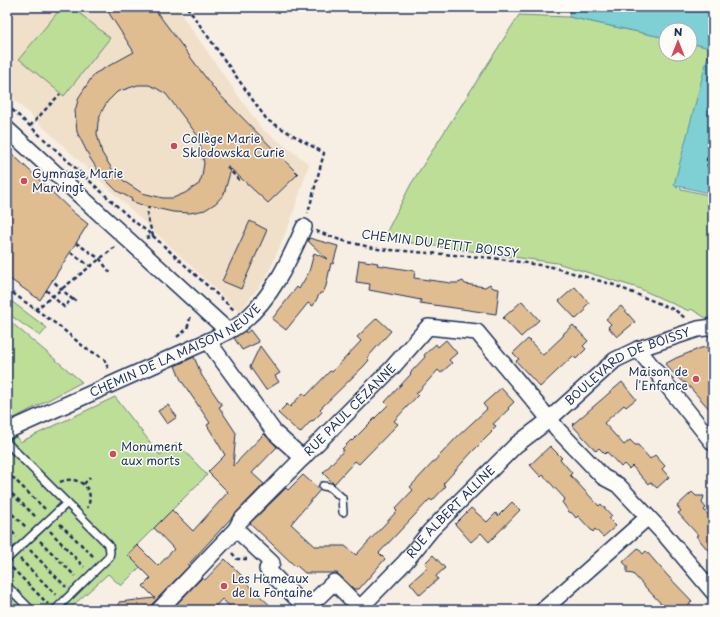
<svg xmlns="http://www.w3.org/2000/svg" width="720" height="617" font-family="'Playpen Sans',sans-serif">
	<rect width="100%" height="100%" fill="#f7efe3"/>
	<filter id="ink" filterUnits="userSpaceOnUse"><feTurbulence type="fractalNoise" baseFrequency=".025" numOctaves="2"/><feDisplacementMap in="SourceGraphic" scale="8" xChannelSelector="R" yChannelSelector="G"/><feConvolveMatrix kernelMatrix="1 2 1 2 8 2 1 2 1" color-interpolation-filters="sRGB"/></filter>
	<g filter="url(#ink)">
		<polygon fill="#f0e0ca" points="7,7 176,7 261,128 309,164 291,220 267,276 240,312 7,93"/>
		<g fill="#bcde97" stroke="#6c867a">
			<polygon points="62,7 72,7 110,38 64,96 19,59"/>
			<polygon points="519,15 569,17 666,38 666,54 690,54 690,43 711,48 677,188 713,196 713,316 706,318 691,309 689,311 638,288 557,263 383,239 411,184"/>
			<polygon points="7,298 47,328 40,336 7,313"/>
			<polygon points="7,319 82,382 7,422"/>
			<polygon points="115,397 160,455 177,443 207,475 128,554 140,567 121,586 108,574 68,610 7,610 7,442 16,437 20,442"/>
		</g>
		<polygon fill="#7fd0d5" stroke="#5790a5" points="571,7 713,7 713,194 674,185 710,48 690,43 690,30 666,30 666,38 569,17"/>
		<g fill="#dfbd91" stroke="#1b2f5e" fill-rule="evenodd">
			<path d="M105 7H153L215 90 298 174 268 203 231 169 224 194 216 203 205 210 190 213 173 212 151 207 150 208 131 201 132 199 117 191 101 175 90 158 77 132 75 111 79 97 94 74 134 52ZM138 85H149L156 88 166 94 198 136 204 163 202 176 199 184 185 193 173 198H163L142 193 125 182 112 169 102 153 97 134 98 122 102 111 107 102 117 92Z"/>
			<polygon points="7,149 74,213 88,224 40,300 7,277"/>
			<polygon points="250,221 267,230 241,289 222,281"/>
			<polygon points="309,238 338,246 333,264 331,263 326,286 323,293 320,293 313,306 308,303 286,330 272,319 297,287 299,289 309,272 314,253 327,259 308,241"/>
			<polygon points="359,260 378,263 377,265 415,271 414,278 451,283 458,283 463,281 465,284 485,287 490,284 493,288 499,289 496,314 420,303 421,300 369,290 370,284 356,282"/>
			<polygon points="575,287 589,303 584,308 586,310 576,319 559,301"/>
			<polygon points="522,301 539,320 521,337 503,318"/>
			<polygon points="621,306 635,322 617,337 608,327 611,324 606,319"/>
			<polygon points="377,318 391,331 367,358 369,360 364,366 320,409 322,412 313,421 312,420 300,433 278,413 287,404 290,407 303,393 306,396 330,371 332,372 361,341 357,337"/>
			<polygon points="573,325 588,341 583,346 586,349 576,359 573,356 540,387 516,361 519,359 513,353 528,339 543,355 563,336 564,333"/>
			<polygon points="250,330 259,342 242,350 234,338 245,331 246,333"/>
			<polygon points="446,340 457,353 449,360 452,363 441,373 438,370 416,394 418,395 394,421 398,424 359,464 355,461 334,484 323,473 344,450 342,449 351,440 352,441 388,405 385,402 411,374 410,373 425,357 424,355 436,344 438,347"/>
			<polygon points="260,346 280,373 275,376 279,382 266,390 250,367"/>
			<polygon points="713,346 713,413 685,382 684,383 677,377 665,364 676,358 701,348"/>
			<polygon points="194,357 202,376 222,405 219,407 236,433 233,466 264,434 277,447 252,473 264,484 234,515 188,565 189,566 152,604 150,610 119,610 119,602 155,598 143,586 151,578 128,555 137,545 158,566 174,549 154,528 172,510 193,531 228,492 208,472 225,455 207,425 210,423 181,380 175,366"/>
			<polygon points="622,382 636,399 626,407 624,405 604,423 624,445 630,440 635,445 638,445 650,459 655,455 665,466 662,469 669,477 657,488 650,482 648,484 632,466 629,469 624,464 621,467 607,452 605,454 599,448 596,451 572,425"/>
			<polygon points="501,388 514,402 508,408 509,409 493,424 496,426 491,431 492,432 472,452 443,484 446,486 432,501 430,499 379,553 385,559 359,589 354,589 337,573 305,573 296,565 295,566 250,523 277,497 286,488 288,490 303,475 320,490 291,524 315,546 345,546 356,555 397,511 395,509 413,490 410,487 457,437 487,409 483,404"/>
			<polygon points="168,405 177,417 167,424 158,411"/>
			<polygon points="550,446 562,458 560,459 572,473 570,475 599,506 601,504 612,516 609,519 616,526 603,537 595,529 593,532 578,516 576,518 572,513 569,512 562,502 565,499 543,475 541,477 530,465"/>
			<polygon points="692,492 696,496 704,496 702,503 706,508 704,510 713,520 713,556 696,536 698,535 678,513 681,511 677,506"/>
			<polygon points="512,502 520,510 489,542 481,533 471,542 455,524 471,508 487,522 496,513 498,516"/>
			<polygon points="638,548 643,554 646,551 667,575 692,601 683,610 667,610 633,574 627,573 627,566 623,562"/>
			<polygon points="433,555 445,568 436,576 438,579 420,595 410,583 428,567 425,563"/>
			<polygon points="225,559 247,581 245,582 275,610 234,610 222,599 212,610 171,610 202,578 205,580"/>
		</g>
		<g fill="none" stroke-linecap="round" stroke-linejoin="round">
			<g stroke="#1b2f5e" stroke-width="10">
				<g id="lane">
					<polyline points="7,443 109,545 110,552 109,557 55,610"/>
					<polyline points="323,486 330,487 342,498 343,512"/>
					<polyline points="7,559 67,503"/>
					<polyline points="7,586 31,610"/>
				</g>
			</g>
			<g stroke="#1b2f5e" stroke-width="18">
				<g id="street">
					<polyline points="7,129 228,331"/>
					<polyline points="208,341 275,433 303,458"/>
					<polyline points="638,349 713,443"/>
					<path id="s1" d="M7 431 208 341C219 336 230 331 240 324 271 300 289 261 304 227"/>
					<polyline points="236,529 272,563 267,569 308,610"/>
					<path id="s2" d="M159 610 236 529 240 521 391 369 428 327 477 332 559 431 603 477 618 485 665 535 713 592"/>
					<polyline points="306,610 306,609 334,582 354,602 356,610"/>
					<path id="s3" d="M358 610 405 562 431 530 516 445 545 423 615 360 638 349 698 329 713 327"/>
					<polyline points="543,610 648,517"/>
				</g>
			</g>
			<g stroke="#1b2f5e" stroke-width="2.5" stroke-dasharray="4 3" stroke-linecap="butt">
				<polyline points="187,7 267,120 324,153 308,213"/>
				<polyline points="7,105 130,218 153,236 234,310"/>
				<polyline points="30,126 60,94"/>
				<polyline points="713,144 707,160 709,171 713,172"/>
				<polyline points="227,167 241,182"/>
				<polyline points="316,231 340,240 378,249 493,258 552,267 614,285 675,310 685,318"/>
				<polyline points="146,238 153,236 147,216 149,206"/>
				<polyline points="76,243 100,259 111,274"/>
				<polyline points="71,253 90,266"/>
				<polyline points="7,289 59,326 84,347 104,359 109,370"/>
				<polyline points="46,290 64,307 72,299 52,280"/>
				<polyline points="72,299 78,301"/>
				<polyline points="35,310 115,247"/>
				<polyline points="177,337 187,329 191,315"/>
				<polyline points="7,472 45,509"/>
				<path d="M60 482C78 474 97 489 87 508"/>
				<polyline points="84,484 90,477"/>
				<polyline points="7,489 37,518"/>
				<polyline points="7,509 27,528"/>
				<polyline points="60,524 94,557"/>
				<polyline points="7,527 17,537"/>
				<polyline points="50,531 84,567"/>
				<polyline points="40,541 75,576"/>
				<polyline points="30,550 66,587"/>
				<polyline points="232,553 237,559 247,559"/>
				<polyline points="20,559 56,595"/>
				<polyline points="12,568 48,604"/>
				<polyline points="7,605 8,606"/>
			</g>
			<use href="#lane" stroke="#fdfcf7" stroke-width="7"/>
			<use href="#street" stroke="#fdfcf7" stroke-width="15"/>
		</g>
	</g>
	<g fill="#d1495b" stroke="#fdfcf7" stroke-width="1.5">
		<circle cx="174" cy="146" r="4"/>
		<circle cx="24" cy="181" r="4"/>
		<circle cx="696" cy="379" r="4"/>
		<circle cx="113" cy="454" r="4"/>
		<circle cx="224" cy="586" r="4"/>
	</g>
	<g text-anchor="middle" stroke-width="3" stroke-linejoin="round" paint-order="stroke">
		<g font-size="12" fill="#1b2f5e" stroke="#fdfcf7" text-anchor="start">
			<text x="182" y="143">Collège Marie<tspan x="182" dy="14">Sklodowska Curie</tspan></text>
			<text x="32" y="178">Gymnase Marie<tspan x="32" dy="14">Marvingt</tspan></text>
			<text x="688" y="376" text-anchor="end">Maison de<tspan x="688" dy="14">l'Enfance</tspan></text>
			<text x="121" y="451">Monument<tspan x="121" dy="14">aux morts</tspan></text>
			<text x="232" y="583">Les Hameaux<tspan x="232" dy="14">de la Fontaine</tspan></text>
		</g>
		<g font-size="12" fill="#1b2f5e" stroke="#fdfcf7">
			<text transform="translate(440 244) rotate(7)" y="4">CHEMIN DU PETIT BOISSY</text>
			<text dy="4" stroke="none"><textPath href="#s1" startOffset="187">CHEMIN DE LA MAISON NEUVE</textPath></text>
			<text dy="4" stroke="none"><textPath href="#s3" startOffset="367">BOULEVARD DE BOISSY</textPath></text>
			<text dy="4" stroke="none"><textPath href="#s2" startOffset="277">RUE PAUL CÉZANNE</textPath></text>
			<text dy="4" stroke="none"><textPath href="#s3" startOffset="135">RUE ALBERT ALLINE</textPath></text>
		</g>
	</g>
	<rect width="720" height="617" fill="none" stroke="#fdfcf7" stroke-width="24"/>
	<rect x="12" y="12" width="696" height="593" fill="none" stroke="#1b2f5e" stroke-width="1.5" filter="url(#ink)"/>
	<g transform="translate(678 42)"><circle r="19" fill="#fdfcf7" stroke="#a3aaba"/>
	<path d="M0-3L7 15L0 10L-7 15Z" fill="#d1495b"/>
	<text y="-6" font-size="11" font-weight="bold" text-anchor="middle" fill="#1b2f5e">N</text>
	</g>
</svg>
